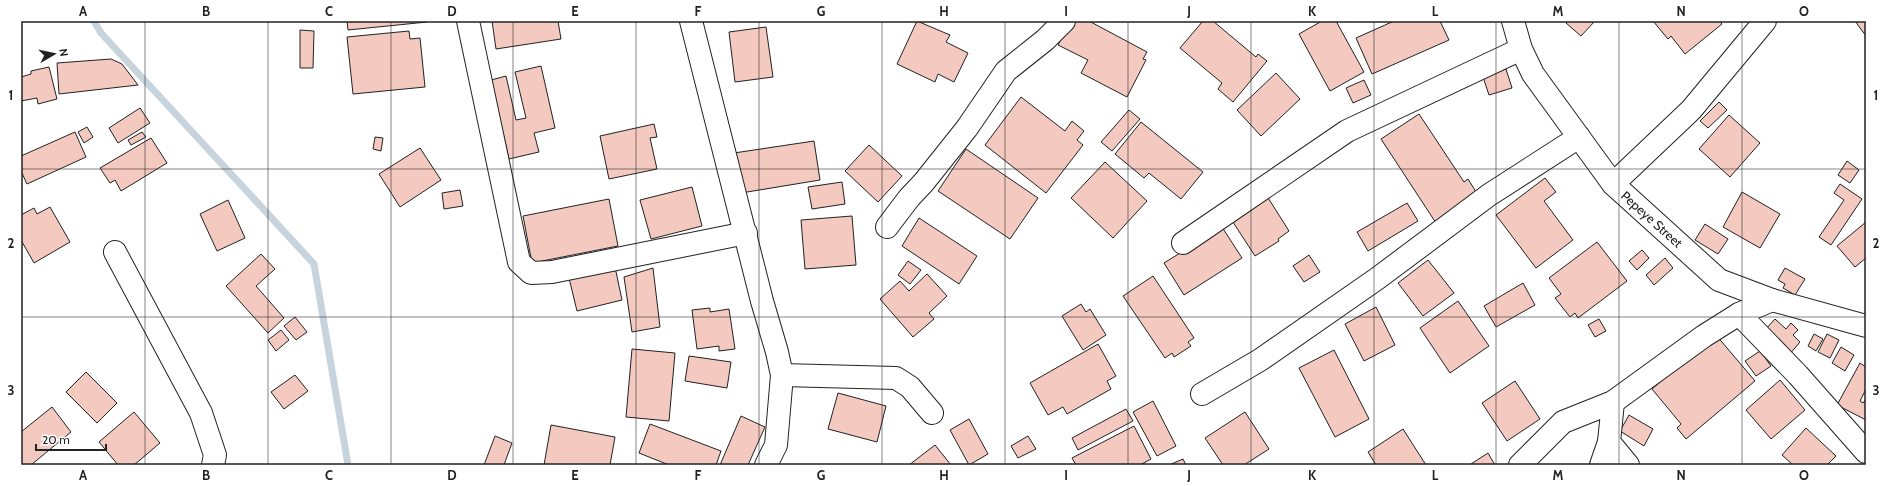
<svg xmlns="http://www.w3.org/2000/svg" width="1887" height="486" font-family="Cabin,sans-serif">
	<rect width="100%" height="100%" fill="#fff"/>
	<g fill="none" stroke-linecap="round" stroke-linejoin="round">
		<polyline stroke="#c7d3dd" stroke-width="7" points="94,21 101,33 314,264 348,465"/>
	</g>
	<g fill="#f3c9c0" stroke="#222">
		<polygon points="347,21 427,21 427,22 348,30"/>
		<polygon points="492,21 558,21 561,39 496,49"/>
		<polygon points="917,21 950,35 946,42 968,53 954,82 938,74 935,82 897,64"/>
		<polygon points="1071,21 1089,21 1147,52 1143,59 1146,60 1127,97 1081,73 1088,60 1058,45"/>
		<polygon points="1203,21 1213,21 1256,57 1258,54 1267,61 1233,102 1218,89 1222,83 1180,48"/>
		<polygon points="1322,21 1336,21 1364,72 1330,91 1299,34"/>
		<polygon points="1394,21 1440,21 1449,40 1372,74 1356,38"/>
		<polygon points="1568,21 1595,21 1581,36 1566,23"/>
		<polygon points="1653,21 1719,21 1722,24 1685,54 1671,36 1668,39"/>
		<polygon points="1855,21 1866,21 1866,36"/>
		<polygon points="766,27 773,77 735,82 729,32"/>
		<polygon points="300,30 314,31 313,68 300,68"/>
		<polygon points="409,31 410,39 420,38 425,87 353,94 347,37"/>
		<polygon points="111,59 122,64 138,85 59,94 57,63"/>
		<polygon points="541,66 555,128 534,133 539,152 509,159 491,80 506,76 516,120 526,118 515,72"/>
		<polygon points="49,67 57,99 38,104 37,98 21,101 21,77 31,74 31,71"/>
		<polygon points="1506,69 1512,88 1489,95 1483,77"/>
		<polygon points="1276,73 1300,99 1261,136 1237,110"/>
		<polygon points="1364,80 1371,95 1353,103 1346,88"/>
		<polygon points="1021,97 1065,131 1072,121 1084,131 1077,140 1083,145 1046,193 985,145"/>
		<polygon points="1719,102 1727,110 1708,128 1700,121"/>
		<polygon points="140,108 150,123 118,143 109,128"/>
		<polygon points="1129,110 1140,119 1112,151 1101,142"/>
		<polygon points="1419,114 1464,182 1468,179 1478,195 1436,223 1381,139"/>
		<polygon points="1729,115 1760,143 1730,177 1699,149"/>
		<polygon points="1141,122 1203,172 1181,199 1149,173 1144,178 1115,154"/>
		<polygon points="654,124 657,137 650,138 657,169 609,179 600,136"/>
		<polygon points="87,127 93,137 84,143 78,132"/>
		<polygon points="75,132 86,157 27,184 21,171 21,156"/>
		<polygon points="142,132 146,137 131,145 128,140"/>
		<polygon points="375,137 383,138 381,151 373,149"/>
		<polygon points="151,138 167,163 121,191 115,180 110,183 100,168"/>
		<polygon points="814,141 820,180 741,193 734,153"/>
		<polygon points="869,145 902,176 878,202 845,171"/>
		<polygon points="420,148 441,180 400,207 379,174"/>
		<polygon points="966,149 1038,198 1010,239 938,191"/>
		<polygon points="1847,161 1859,170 1850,183 1838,175"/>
		<polygon points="1105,162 1147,201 1113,238 1071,198"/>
		<polygon points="1545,178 1556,192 1544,201 1573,240 1536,268 1496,215"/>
		<polygon points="842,182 845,204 812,209 808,187"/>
		<polygon points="1840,184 1862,199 1831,245 1819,237 1844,200 1834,193"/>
		<polygon points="692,187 702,226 651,239 640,200"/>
		<polygon points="460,190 463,206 444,209 442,193"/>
		<polygon points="1742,192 1780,214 1760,248 1723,227"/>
		<polygon points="1265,193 1289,231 1278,239 1279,241 1255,256 1229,216"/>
		<polygon points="609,199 618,246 532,263 523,216"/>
		<polygon points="228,200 245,238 217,251 200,214"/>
		<polygon points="1407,203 1418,221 1368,251 1357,232"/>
		<polygon points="50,207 70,242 34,263 21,240 21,215 34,208 37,214"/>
		<polygon points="852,216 856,265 805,269 801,220"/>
		<polygon points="919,218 977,256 959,284 902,246"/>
		<polygon points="1866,222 1866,258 1855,267 1837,246"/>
		<polygon points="1705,224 1728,239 1718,254 1695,240"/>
		<polygon points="1222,227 1242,258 1184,295 1164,263"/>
		<polygon points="1597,242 1627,281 1578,318 1575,313 1570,317 1555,298 1561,294 1549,278"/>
		<polygon points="1642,250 1649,258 1637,270 1629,261"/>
		<polygon points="261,254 275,269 256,286 284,318 268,333 226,286"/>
		<polygon points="1309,255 1320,272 1304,282 1293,266"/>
		<polygon points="1665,258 1673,268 1654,285 1646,275"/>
		<polygon points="1428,260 1454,293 1423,316 1398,283"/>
		<polygon points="908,261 921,270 910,284 898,275"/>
		<polygon points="615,267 622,300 577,311 569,278"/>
		<polygon points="653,268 660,327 632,332 624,277"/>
		<polygon points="1785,268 1805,279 1795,295 1783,288 1785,284 1778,280"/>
		<polygon points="927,274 947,296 929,313 934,319 913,337 880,299 900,281 909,291"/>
		<polygon points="1153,276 1194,338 1188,342 1191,346 1174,357 1172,353 1165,358 1123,296"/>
		<polygon points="1523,283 1535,305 1496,327 1484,306"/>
		<polygon points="1458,301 1489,346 1450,373 1420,328"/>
		<polygon points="1081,304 1086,312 1090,309 1106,335 1083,350 1062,316"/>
		<polygon points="1376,307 1395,345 1364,361 1345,324"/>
		<polygon points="710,308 710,312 729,309 735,349 719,351 719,346 697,349 692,310"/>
		<polygon points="295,317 307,332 296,340 284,326"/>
		<polygon points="1599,319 1606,331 1595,337 1588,325"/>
		<polygon points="1775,319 1786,329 1791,323 1798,330 1793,335 1800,342 1789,355 1763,332"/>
		<polygon points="281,330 289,340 276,351 268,340"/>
		<polygon points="1814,334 1823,339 1816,351 1808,346"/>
		<polygon points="1827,334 1839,340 1830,358 1818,352"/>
		<polygon points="1716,335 1755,381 1686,439 1677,428 1681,424 1652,389"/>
		<polygon points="1098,344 1116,376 1107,381 1111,389 1067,414 1063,407 1048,415 1030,383"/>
		<polygon points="1841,347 1854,355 1845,371 1832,363"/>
		<polygon points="632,349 675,353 669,421 626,417"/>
		<polygon points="1334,350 1369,419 1335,437 1299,368"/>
		<polygon points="1760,351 1771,366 1756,376 1745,361"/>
		<polygon points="689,356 731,362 727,388 685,381"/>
		<polygon points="1860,363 1866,367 1866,389 1860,401 1863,403 1866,399 1866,420 1837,405"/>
		<polygon points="86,372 117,403 97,423 66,392"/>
		<polygon points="295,375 308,391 284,409 271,392"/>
		<polygon points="1780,380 1805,410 1771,439 1746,410"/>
		<polygon points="1515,381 1540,419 1507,441 1482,403"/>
		<polygon points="838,393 886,406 877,442 828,429"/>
		<polygon points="1153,401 1176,446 1157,456 1133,412"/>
		<polygon points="52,407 71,432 31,465 21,465 21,432"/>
		<polygon points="1126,409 1133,421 1078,450 1072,438"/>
		<polygon points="134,412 160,443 134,465 118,465 99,442"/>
		<polygon points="1245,412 1269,449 1244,465 1223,465 1205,438"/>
		<polygon points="1629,415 1653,429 1644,446 1620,431"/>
		<polygon points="741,416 765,427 748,465 720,465"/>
		<polygon points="969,419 988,454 969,465 950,430"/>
		<polygon points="650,424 721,451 716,465 669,465 639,453"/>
		<polygon points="551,425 615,437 610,465 544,465"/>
		<polygon points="1134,426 1151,459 1140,465 1076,465 1072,458"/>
		<polygon points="1806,428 1836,456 1827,465 1793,465 1782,455"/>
		<polygon points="1403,429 1426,465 1376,465 1368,452"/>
		<polygon points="495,436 512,443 504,465 484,465"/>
		<polygon points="1028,436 1036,449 1018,458 1011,446"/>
		<polygon points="935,445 951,465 909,465"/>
		<polygon points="1488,453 1495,465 1471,465 1471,464"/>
		<polygon points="1183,459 1186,465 1169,465"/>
	</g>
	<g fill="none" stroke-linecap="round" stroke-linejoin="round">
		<g stroke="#222" stroke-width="24">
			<g id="minor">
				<polyline points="468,21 519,262 531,273 552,272 746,233"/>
				<polyline points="691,21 762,301 777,352 782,375 776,445 766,465"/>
				<polyline points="1513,21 1521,49 1533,74 1613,184 1719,280 1772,300 1866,326"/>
				<polyline points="1613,184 1691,110 1765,21"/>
				<polyline points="887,227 909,198 924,182 967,128 1006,71 1045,40 1064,21"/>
				<polyline points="1183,243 1347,131 1521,49"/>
				<polyline points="115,252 201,413 215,455 213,465"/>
				<polyline points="1739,314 1798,375 1866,452"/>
				<polyline points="782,375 896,378 910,387 932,413"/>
				<polyline points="1202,394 1260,360 1378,278 1489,195 1579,137"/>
				<polyline points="1613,402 1609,442 1628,465"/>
				<polyline points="1520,465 1563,422 1613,402 1704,336 1739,314 1772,300"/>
				<polyline points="1601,465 1609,442"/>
			</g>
		</g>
		<use href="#minor" stroke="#fff" stroke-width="22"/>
	</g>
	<path fill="none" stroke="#222" stroke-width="1" stroke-opacity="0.55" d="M145 21V465M268 21V465M391 21V465M513 21V465M636 21V465M759 21V465M882 21V465M1005 21V465M1128 21V465M1251 21V465M1374 21V465M1496 21V465M1619 21V465M1742 21V465M21 169H1866M21 317H1866"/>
	<g text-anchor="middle" stroke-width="3" stroke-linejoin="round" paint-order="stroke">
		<g font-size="13" fill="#222" stroke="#fff">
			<text transform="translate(1652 219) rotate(42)" y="5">Pepeye Street</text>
		</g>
	</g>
	<rect width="1887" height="486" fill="none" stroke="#ffffff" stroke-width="44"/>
	<g transform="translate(54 54) rotate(81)" stroke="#ffffff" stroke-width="3" paint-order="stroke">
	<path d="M0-3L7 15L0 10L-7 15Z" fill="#222222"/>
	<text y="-6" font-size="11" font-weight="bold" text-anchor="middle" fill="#222222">N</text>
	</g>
	<path d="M36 444v6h70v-6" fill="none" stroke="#222222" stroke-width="2"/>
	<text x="42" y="444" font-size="12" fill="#222222" stroke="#ffffff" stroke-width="3" paint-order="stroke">20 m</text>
	<rect x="22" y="22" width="1843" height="442" fill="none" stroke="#222" stroke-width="1.5"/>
	<g font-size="13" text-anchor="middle" font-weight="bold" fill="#222">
		<text x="83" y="16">A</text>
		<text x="206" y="16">B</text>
		<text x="329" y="16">C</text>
		<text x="452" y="16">D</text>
		<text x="575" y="16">E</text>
		<text x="698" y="16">F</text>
		<text x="821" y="16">G</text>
		<text x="944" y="16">H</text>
		<text x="1066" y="16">I</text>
		<text x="1189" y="16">J</text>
		<text x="1312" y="16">K</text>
		<text x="1435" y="16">L</text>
		<text x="1558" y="16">M</text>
		<text x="1681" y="16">N</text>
		<text x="1804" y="16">O</text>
		<text x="11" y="100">1</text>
		<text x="1876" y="100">1</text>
		<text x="11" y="248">2</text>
		<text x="1876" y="248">2</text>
		<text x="11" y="395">3</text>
		<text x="1876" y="395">3</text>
		<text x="83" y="480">A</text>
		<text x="206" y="480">B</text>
		<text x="329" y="480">C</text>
		<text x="452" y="480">D</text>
		<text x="575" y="480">E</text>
		<text x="698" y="480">F</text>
		<text x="821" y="480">G</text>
		<text x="944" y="480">H</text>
		<text x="1066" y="480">I</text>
		<text x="1189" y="480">J</text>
		<text x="1312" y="480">K</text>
		<text x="1435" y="480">L</text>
		<text x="1558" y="480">M</text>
		<text x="1681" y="480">N</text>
		<text x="1804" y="480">O</text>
	</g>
</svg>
